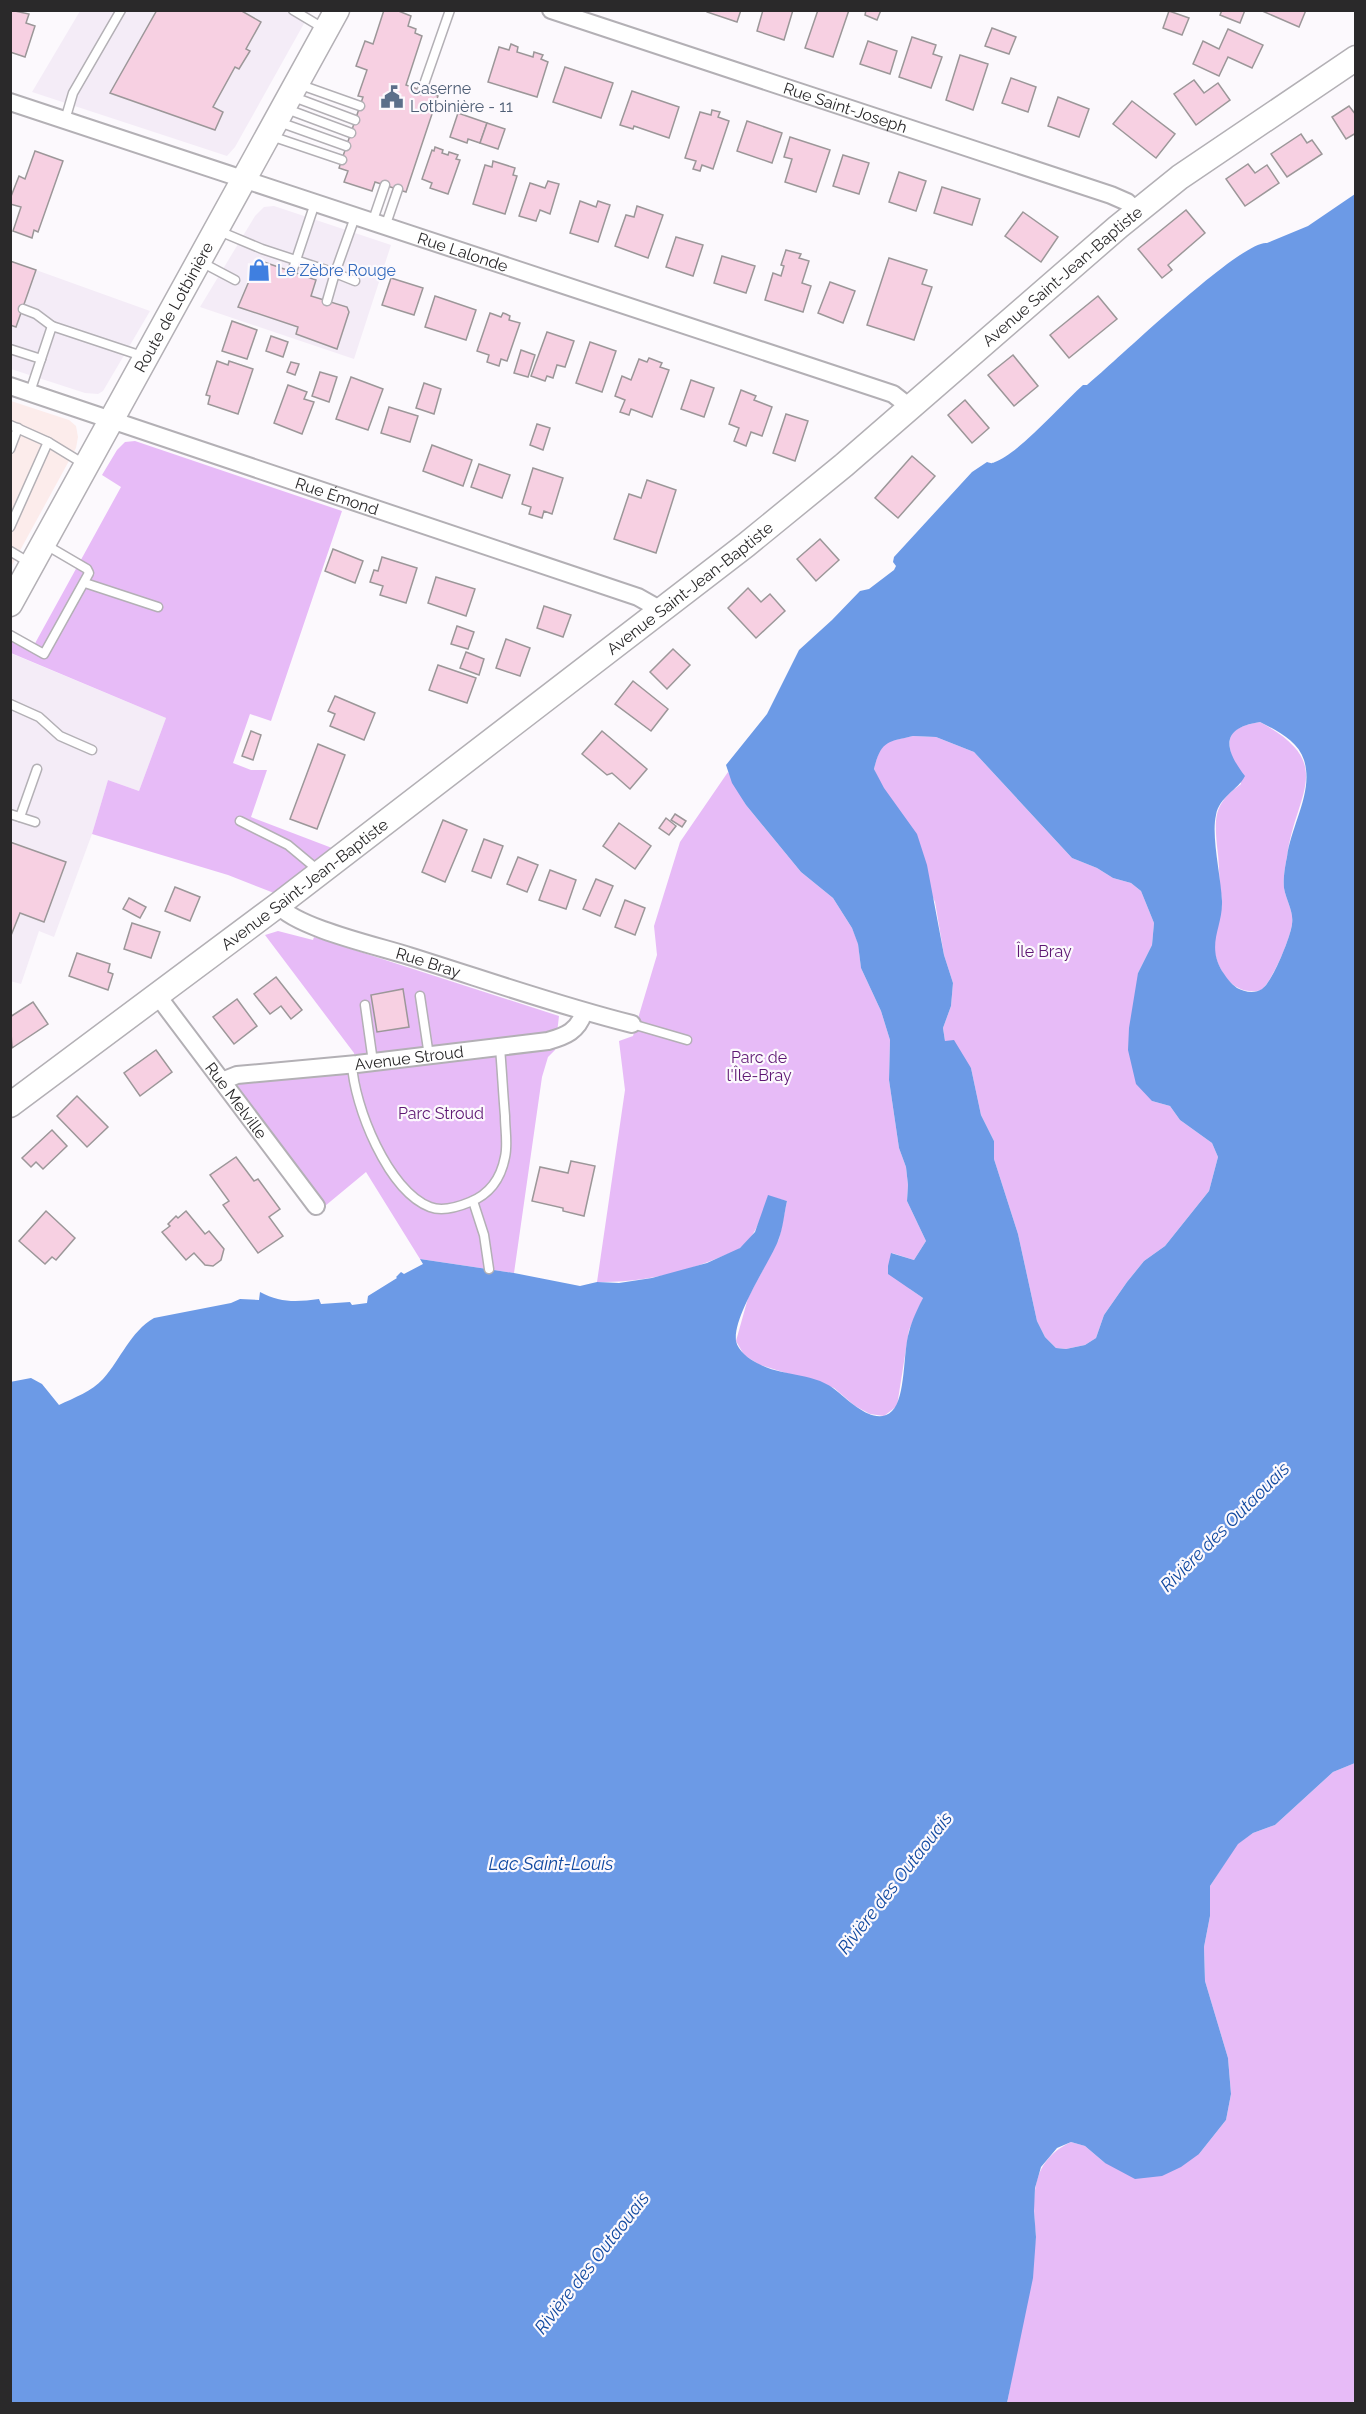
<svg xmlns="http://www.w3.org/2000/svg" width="1366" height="2414" font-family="Raleway,sans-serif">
	<rect width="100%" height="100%" fill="#fcf9fd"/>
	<g fill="#f4ecf7">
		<polygon points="80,11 311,11 235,147 227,156 32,92"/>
		<polygon points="274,206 391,245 354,359 200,307 255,216 264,207"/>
		<polygon points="11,261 150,311 103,391 98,394 85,393 11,369"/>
		<polygon points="10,653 166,718 139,791 108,780 92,834 54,937 39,931 21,984 10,981"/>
	</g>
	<polygon fill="#fceceb" points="11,401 69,420 76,426 78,437 76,448 11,567"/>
	<g fill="#e7bbf7">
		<polygon points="135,441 342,511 271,721 250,714 233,763 251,770 267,770 251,817 332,848 274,893 228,875 92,834 108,780 139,791 166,718 11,653 10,644 16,638 33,647 121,487 102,475 117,450 125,442"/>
		<path d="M1260 722C1338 764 1295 793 1287 857 1285 866 1283 879 1284 888 1286 900 1294 912 1292 924 1290 939 1275 974 1265 986 1262 991 1255 992 1249 991 1229 989 1218 969 1214 949 1212 936 1220 919 1222 905 1222 899 1221 893 1220 887 1219 873 1219 860 1217 846 1214 815 1215 803 1241 784 1232 752 1213 729 1260 722Z"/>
		<path d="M913 736 936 737 974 752 1072 858 1097 868 1113 878 1131 883 1141 891 1154 923 1152 945 1138 973 1152 1101 1170 1106 1180 1120 1212 1143 1218 1157 1209 1191 1165 1246 1144 1261 1127 1282 1104 1315 1096 1338 1085 1345 1066 1349 1056 1348 1045 1337 1037 1321 1018 1234 994 1159V1141L981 1115 971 1068 945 1041 943 1028 951 1006 953 983 944 955 935 902 874 769C881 740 885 742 913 736Z"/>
		<path d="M728 772 746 805 801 872 833 898 852 928 858 943 861 968 881 1011 890 1040 889 1080 899 1148 906 1167 908 1185 907 1201 926 1241 914 1260 892 1253 910 1289 923 1298 909 1330 897 1406 884 1416 870 1414 855 1406 834 1388 760 1365 744 1355 736 1341 748 1298 779 1239 787 1201 768 1196C762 1214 757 1236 740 1248 736 1252 729 1253 723 1256 684 1273 639 1283 597 1282L625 1090 619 1041 633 1036 636 1025 657 955 654 926 680 842Z"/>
		<polygon points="278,931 313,940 314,937 559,1016 555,1050 548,1057 542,1077 514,1273 420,1259 366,1172 325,1206 237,1091 237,1086 243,1082 357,1071 354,1053 265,935"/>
		<path d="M1355 1763 1356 2395 1353 2403 1007 2404 1036 2237C1032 2198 1030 2161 1071 2142L1085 2146 1105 2163 1199 2154 1226 2120 1231 2094 1228 2058 1205 1981 1204 1947 1210 1916V1886L1237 1844 1253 1833 1275 1825 1333 1772Z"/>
	</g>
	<path fill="#6c9ae6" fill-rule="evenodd" d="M1355 194V1763L1333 1772 1275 1825 1253 1833 1238 1844 1210 1886V1916L1204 1947 1205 1981 1228 2058 1231 2094 1226 2120 1199 2154 1181 2167 1162 2176 1135 2179 1105 2163 1085 2146 1071 2142 1057 2148 1041 2167 1035 2188 1034 2211 1036 2237 1033 2278 1007 2403H11L10 1382 31 1378 42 1384 59 1405C74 1398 92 1391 103 1379 121 1359 130 1332 154 1318L231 1303 240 1299 259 1300 260 1292C280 1303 297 1302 319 1299L321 1304 350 1302 352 1305 367 1303 368 1296 397 1278 396 1277 401 1272 404 1274 423 1264 420 1259 514 1273 580 1286 597 1282 619 1283 652 1278 707 1263 740 1248 755 1232 768 1195 787 1201C784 1214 783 1229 778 1241 768 1265 733 1316 736 1341 738 1351 749 1359 757 1363 783 1378 814 1371 838 1392 850 1402 876 1427 892 1411 906 1398 903 1351 909 1332 912 1320 918 1308 923 1298L888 1274V1266L891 1253 914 1260 926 1241 907 1201 908 1185 906 1167 899 1148 889 1080 890 1040 881 1011 861 968 858 944 852 928 833 898 801 872 746 805 732 783 726 765 767 714 799 650 832 620 860 591 869 589 894 570 896 566 893 562 894 557 972 472 987 462C991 463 991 464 995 462 1017 455 1063 403 1083 385H1087C1113 364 1242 239 1267 243L1308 226ZM1260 722C1276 730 1298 741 1304 760 1314 792 1291 825 1287 857 1285 866 1283 879 1284 888 1286 900 1294 912 1292 924 1291 936 1272 983 1262 989 1255 994 1244 992 1237 988 1230 983 1227 978 1222 971 1206 944 1223 927 1222 901 1221 877 1211 836 1216 815 1219 797 1238 790 1245 776 1224 749 1220 728 1260 722ZM913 736 936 737 974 752 1072 858 1097 868 1113 878 1131 883 1141 891 1154 923 1152 945 1138 973 1129 1028 1128 1050 1136 1084 1152 1101 1170 1106 1180 1120 1212 1143 1218 1157 1209 1191 1165 1246 1144 1261 1127 1282 1104 1315 1096 1338 1085 1345 1066 1349 1056 1348 1045 1337 1037 1321 1018 1234 994 1159V1141L981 1115 971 1068 954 1040 945 1041 943 1028 951 1006 953 983 944 955 927 865 917 834 884 788 874 769C881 741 887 742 913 736Z"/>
	<g fill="#f7d0e2" stroke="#9c9799" stroke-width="1.5">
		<polygon points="10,10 29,14 26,23 35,26 25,57 10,52"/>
		<polygon points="157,10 240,10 261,22 246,49 250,51 239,69 235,67 213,107 223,112 215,130 110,93"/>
		<polygon points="384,10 396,10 411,16 408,26 416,29 415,33 422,36 406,85 438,96 406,192 375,182 372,191 344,182 348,171 339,168 363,97 358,96 367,70 356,66 365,41 373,44"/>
		<polygon points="707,10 741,10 737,22 707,12"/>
		<polygon points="763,10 793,10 784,40 757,31"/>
		<polygon points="818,10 849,10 833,57 805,48"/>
		<polygon points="866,10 881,10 877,20 865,15"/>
		<polygon points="1222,10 1245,10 1240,23 1220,15"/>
		<polygon points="1260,10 1306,10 1299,27"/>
		<polygon points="1169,11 1189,18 1182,35 1163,28"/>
		<polygon points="992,28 1016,37 1009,54 985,46"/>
		<polygon points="1228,29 1263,45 1252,68 1228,57 1219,76 1193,64 1203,41 1219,49"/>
		<polygon points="912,37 936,45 933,54 942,57 931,88 899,77"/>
		<polygon points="868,41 897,51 890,74 860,64"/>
		<polygon points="511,44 518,47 517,52 533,57 534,52 543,55 541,59 548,62 537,97 488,82 499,47 509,50"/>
		<polygon points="960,55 988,64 973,110 946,100"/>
		<polygon points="565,67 613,83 601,118 553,102"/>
		<polygon points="1011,78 1036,87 1028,112 1002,103"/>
		<polygon points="1194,80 1204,93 1218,83 1230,100 1196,125 1174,94"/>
		<polygon points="632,91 679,107 669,138 634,126 633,129 620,125"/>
		<polygon points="1058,97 1089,109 1079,137 1048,126"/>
		<polygon points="1132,101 1175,134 1156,158 1113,124"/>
		<polygon points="1349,106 1356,115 1356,133 1346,139 1332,117"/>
		<polygon points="712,110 720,112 718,117 729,121 713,169 702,165 700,171 693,169 696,161 685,158 700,112 711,115"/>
		<polygon points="458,113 487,123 480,143 468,139 467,143 450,137"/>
		<polygon points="747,121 782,133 772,163 737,151"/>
		<polygon points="487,123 505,129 498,149 480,143"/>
		<polygon points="1301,134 1307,143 1312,140 1322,154 1287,177 1271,154"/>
		<polygon points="790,137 830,150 816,192 785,182 792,159 784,157"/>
		<polygon points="435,147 443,150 442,153 448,155 449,152 458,155 456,159 460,160 448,194 430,188 432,183 422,179 432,150 434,151"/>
		<polygon points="35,151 63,161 38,232 34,230 32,238 13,231 21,207 10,204 10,199 19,176 25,179"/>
		<polygon points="843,155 869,163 859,194 833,186"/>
		<polygon points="493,161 515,168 513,175 517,176 505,214 473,204 485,165 492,167"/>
		<polygon points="1248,164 1255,173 1267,165 1279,183 1245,206 1226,179"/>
		<polygon points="899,172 926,181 916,211 889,202"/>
		<polygon points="548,181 559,184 550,214 540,210 536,221 519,216 530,183 545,188"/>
		<polygon points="942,187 980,199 972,225 934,213"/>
		<polygon points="580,201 596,207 598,201 610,205 598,242 570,233"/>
		<polygon points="637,206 663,215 648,258 615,246 626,215 634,217"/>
		<polygon points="1186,210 1205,233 1168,265 1172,270 1162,278 1138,249"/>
		<polygon points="1023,212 1058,237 1041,262 1005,236"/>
		<polygon points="676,237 703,245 693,276 666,267"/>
		<polygon points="786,250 801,254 799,258 809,261 802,283 811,286 803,312 765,300 773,273 781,276 784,266 781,265"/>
		<polygon points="722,256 755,266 746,293 714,283"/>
		<polygon points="889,258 927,270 922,284 932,287 914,340 867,325"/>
		<polygon points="258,260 316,280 311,296 347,307 349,312 337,349 296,334 298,327 238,307"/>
		<polygon points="10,261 36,270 16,327 10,325"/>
		<polygon points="391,278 423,288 414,315 382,305"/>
		<polygon points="830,282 855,291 843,323 818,313"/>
		<polygon points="435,296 476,310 466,340 425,327"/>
		<polygon points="1098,296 1117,319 1069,358 1050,335"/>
		<polygon points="490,313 501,317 503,313 506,314 510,316 509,320 520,323 507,361 501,359 499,366 487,362 489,355 477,351"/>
		<polygon points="232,321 257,330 247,359 222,351"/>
		<polygon points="547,332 574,341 565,367 557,365 553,378 547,376 545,381 531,376"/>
		<polygon points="271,336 288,342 283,357 266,351"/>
		<polygon points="590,342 616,351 602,392 576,383"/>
		<polygon points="521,350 535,355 528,377 514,373"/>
		<polygon points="1013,355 1038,386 1014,406 988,375"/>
		<polygon points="649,358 662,363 660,367 669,370 652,417 631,409 629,415 620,412 625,400 615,396 622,376 631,380 639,359 647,362"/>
		<polygon points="217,361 228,365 229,361 253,369 238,414 208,404 210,396 206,395"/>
		<polygon points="291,362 299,364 295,375 287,372"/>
		<polygon points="320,372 337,377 329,402 312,396"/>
		<polygon points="351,377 383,389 368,430 336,419"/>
		<polygon points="691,380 714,388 704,417 681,409"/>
		<polygon points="424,383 441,389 434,414 416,408"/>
		<polygon points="288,385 307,392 304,399 314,402 302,434 274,423"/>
		<polygon points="741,390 756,396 754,400 772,407 762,436 751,432 746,446 734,441 739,428 729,424"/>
		<polygon points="965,400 989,428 972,443 948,415"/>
		<polygon points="389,407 418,416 410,442 381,433"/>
		<polygon points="786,414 808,421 795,461 773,453"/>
		<polygon points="537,424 550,428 543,450 530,445"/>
		<polygon points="432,445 472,460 463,486 423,471"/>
		<polygon points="912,456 935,476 898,518 875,498"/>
		<polygon points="479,464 510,475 502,498 471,487"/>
		<polygon points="533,468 563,478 552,514 544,511 542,518 529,514 531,507 522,504"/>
		<polygon points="647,480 676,490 656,553 614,539 629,494 641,498"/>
		<polygon points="820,539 839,560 816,581 797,559"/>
		<polygon points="333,549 363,561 355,583 325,571"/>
		<polygon points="382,557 417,568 406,603 380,595 383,586 370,582 374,570 378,571"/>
		<polygon points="436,577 475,589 466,616 428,603"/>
		<polygon points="748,588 761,602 770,594 785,611 756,638 728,608"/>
		<polygon points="544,606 571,615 563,637 537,628"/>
		<polygon points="457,626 474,632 468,649 451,644"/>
		<polygon points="506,639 530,648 520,676 496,668"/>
		<polygon points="673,649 690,665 667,689 650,672"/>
		<polygon points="466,652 484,659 479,675 460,668"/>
		<polygon points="438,665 476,678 467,703 429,690"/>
		<polygon points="633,681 668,709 651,731 615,704"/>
		<polygon points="335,696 375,713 364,740 330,726 335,714 328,711"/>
		<polygon points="251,731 261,735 253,760 242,756"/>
		<polygon points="602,731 647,769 630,789 612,773 607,775 582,754"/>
		<polygon points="318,744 345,755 317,829 290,819"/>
		<polygon points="675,814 686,821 682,827 671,820"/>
		<polygon points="666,818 676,826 669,835 659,828"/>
		<polygon points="443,820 467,830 445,882 422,872"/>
		<polygon points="619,823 651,846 635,869 603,846"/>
		<polygon points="484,839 503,846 491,878 472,871"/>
		<polygon points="10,842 66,862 44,922 20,913 10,938"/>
		<polygon points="518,857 538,865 527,892 507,884"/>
		<polygon points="550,870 576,880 566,909 539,900"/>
		<polygon points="596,879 613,886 600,916 583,909"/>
		<polygon points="175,887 200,897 190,921 165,911"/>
		<polygon points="129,898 146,907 140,918 123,909"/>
		<polygon points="625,900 645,908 635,935 615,927"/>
		<polygon points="132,923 160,932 151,958 124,949"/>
		<polygon points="77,953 110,964 108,972 113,974 108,990 69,976"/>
		<polygon points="276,977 302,1010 291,1019 281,1006 270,1014 254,994"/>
		<polygon points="403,989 409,1027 377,1032 371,995"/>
		<polygon points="237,999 257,1026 234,1044 213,1017"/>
		<polygon points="33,1002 48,1024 12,1048 10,1017"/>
		<polygon points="156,1050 172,1072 140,1096 124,1073"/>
		<polygon points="77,1096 108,1127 87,1147 57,1116"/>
		<polygon points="52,1130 67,1146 43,1169 36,1162 31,1167 22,1158"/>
		<polygon points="236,1157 254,1181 258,1179 280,1209 269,1217 283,1236 258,1253 223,1205 229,1201 210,1175"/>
		<polygon points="571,1161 595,1166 584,1216 563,1211 563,1208 532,1201 540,1167 568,1173"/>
		<polygon points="46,1211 75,1238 56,1260 52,1257 45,1264 19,1241"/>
		<polygon points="186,1211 205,1234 209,1231 224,1249 221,1260 213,1266 205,1265 194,1253 186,1260 162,1232 170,1226 168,1224 176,1216 178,1218"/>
	</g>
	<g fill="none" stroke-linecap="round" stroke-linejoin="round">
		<g stroke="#b3b0b5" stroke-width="11">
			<g id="lane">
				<polyline points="293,10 323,28"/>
				<polyline points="298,84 360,106"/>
				<polyline points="422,90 450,10"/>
				<polyline points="291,96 355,120"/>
				<polyline points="284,108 351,133"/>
				<polyline points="65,120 73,93 121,10"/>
				<polyline points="279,122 346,146"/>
				<polyline points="271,136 342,160"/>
				<polyline points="372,223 385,185"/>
				<polyline points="385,227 398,189"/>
				<polyline points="219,231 262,249 335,273 355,217"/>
				<polyline points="201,262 235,280"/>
				<polyline points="292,272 315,203"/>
				<polyline points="327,301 335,273 355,281"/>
				<polyline points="23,309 36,314 52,326"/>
				<polyline points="10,349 41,359"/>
				<polyline points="30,392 52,326 145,357"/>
				<polyline points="10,425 48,442 84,464"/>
				<polyline points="10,449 18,428"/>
				<polyline points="10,527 48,442"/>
				<polyline points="10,551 30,563"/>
				<polyline points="85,583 158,607"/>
				<polyline points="10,635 44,654 89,573 87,569 46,545"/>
				<polyline points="10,704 39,717 60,736 92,750"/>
				<polyline points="10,814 35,822"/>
				<polyline points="20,817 37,769"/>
				<polyline points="240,821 288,845 318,870"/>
				<polyline points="420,996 429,1056"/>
				<polyline points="365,1005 373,1062"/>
				<polyline points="632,1024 687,1040"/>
				<path d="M352 1064C354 1106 388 1191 430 1207 443 1212 458 1207 470 1202 490 1194 501 1178 505 1157 508 1144 505 1130 505 1116 503 1093 502 1071 500 1048"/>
				<polyline points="473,1201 484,1235 489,1269"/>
			</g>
		</g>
		<g stroke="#b3b0b5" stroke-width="20">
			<g id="street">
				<path id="s1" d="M551 10 1111 195 1127 202 1137 211"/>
				<path id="s2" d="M10 102 881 390 893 394 911 408"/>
				<path id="s3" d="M10 386 638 597 654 606 660 613"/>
				<path id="s4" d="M278 905C297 928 378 946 409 956 483 979 556 1005 632 1024"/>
				<path id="s5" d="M157 995 316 1206"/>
				<path id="s6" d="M222 1081 237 1075 357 1064 548 1041C566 1036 578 1031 584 1012"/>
			</g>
		</g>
		<g stroke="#b3b0b5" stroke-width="27">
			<g id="secondary">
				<path id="s7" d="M10 604 337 10"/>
				<path id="s8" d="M10 1105 278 905 746 545 844 465 1118 227 1180 177 1356 58"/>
			</g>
		</g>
		<use href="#lane" stroke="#fff" stroke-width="8"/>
		<use href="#street" stroke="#fff" stroke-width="16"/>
		<use href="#secondary" stroke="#fff" stroke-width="24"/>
	</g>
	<defs>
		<g id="civic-bare" transform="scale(1.8)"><path d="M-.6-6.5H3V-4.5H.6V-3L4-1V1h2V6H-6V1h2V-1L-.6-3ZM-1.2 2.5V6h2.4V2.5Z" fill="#5c6f8a" stroke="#fcf9fd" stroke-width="2.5" paint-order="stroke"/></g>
		<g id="shop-bare" transform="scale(1.8)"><path d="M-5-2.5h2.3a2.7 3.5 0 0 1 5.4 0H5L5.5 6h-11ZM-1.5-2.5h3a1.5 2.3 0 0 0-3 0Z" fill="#3f7fe0" stroke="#fcf9fd" stroke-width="2.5" paint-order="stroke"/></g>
	</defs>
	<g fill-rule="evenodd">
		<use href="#civic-bare" x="392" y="97"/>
		<use href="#shop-bare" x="259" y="270"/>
	</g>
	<g text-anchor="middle" stroke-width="4.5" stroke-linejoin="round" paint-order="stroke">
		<g font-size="16" fill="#4e5e75" stroke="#fcf9fd" text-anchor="start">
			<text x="410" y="94">Caserne<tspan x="410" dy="18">Lotbinière - 11</tspan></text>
		</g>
		<g font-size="16" fill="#2a292a" stroke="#fcf9fd">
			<text dy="6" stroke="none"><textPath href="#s1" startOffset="310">Rue Saint-Joseph</textPath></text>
			<text dy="6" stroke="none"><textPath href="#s2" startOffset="477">Rue Lalonde</textPath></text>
			<text dy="6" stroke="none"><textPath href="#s8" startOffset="1340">Avenue Saint-Jean-Baptiste</textPath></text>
			<text dy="6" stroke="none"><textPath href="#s7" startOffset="339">Route de Lotbinière</textPath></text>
			<text dy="6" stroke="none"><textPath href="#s3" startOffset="345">Rue Émond</textPath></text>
			<text dy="6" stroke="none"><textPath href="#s8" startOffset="854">Avenue Saint-Jean-Baptiste</textPath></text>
			<text dy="6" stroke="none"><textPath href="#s8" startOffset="368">Avenue Saint-Jean-Baptiste</textPath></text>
			<text dy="6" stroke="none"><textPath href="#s4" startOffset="162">Rue Bray</textPath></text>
			<text dy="6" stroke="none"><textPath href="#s6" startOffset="189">Avenue Stroud</textPath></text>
			<text dy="6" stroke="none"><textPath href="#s5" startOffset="132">Rue Melville</textPath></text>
		</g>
		<g font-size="16" fill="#366cbe" stroke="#fcf9fd" text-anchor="start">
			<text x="277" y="276">Le Zèbre Rouge</text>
		</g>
		<g font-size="16" fill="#5d1672" stroke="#fcf9fd">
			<text x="1044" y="957">Île Bray</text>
			<text x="759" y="1063">Parc de<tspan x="759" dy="18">l'Île-Bray</tspan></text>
			<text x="441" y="1119">Parc Stroud</text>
		</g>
		<g font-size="18" font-style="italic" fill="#1149a0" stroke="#fcf9fd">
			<text transform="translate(1225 1527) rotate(-45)" y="6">Rivière des Outaouais</text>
			<text x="551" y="1870">Lac Saint-Louis</text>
			<text transform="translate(895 1883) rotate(-52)" y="6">Rivière des Outaouais</text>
			<text transform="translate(592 2263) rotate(-52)" y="6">Rivière des Outaouais</text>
		</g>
	</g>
	<rect width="1366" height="2414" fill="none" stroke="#2a292a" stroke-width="24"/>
</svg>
